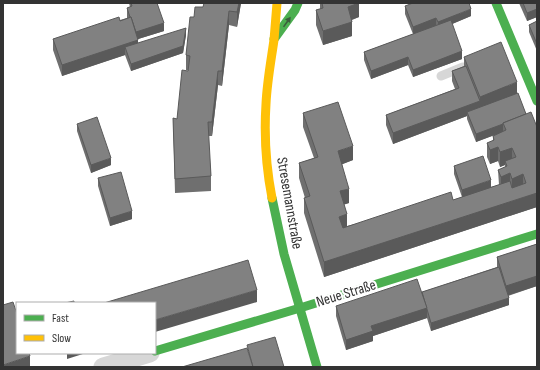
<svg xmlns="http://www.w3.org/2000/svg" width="540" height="370" font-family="'Sofia Sans Condensed',sans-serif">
	<rect width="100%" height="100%" fill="#fff"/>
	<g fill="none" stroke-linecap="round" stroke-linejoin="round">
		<polyline stroke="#d7d7d7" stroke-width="9" points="441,76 463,67"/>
		<polyline stroke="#d7d7d7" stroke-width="19" points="103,367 150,353"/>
		<g stroke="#4caf50" stroke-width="9">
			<polyline points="496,3 537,101"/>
			<polyline points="274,39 295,10 298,3"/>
			<polyline points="272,198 284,254 317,367"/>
			<polyline points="155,351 300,308 537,234"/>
		</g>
		<path stroke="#ffc107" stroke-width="9" d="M272 198C266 167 264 135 266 104 267 82 271 61 274 40 275 28 276 15 277 3"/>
	</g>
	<g fill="#6f6f6f">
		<polygon points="129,3 157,3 164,31 138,39 138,43 186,35 183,53 131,71 125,55 62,76 53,50 53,39 127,18 127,8 130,7"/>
		<polygon points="241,3 237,27 229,25 222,86 218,85 212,136 208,136 211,176 211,191 175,193 173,118 177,119 188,71 188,70 186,70 186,55 194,17 203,7"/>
		<polygon points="320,3 359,3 359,17 352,20 352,36 323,45 316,25 316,10 320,9"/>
		<polygon points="519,3 537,3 537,17 527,21"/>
		<polygon points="405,6 471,16 452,24 462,59 413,77 408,65 371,79 364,60 364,52 413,34 405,14"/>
		<polygon points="537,21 537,51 529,32 529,25"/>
		<polygon points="464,57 517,93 526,114 537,127 537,207 324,277 304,213 304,198 305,198 299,178 299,163 314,158 303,127 303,113 353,160 342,164 349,203 344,204 347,226 453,200 462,197 454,174 454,166 491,187 499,185 498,170 505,167 505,165 500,167 498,161 490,164 487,157 487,143 493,141 493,136 494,135 476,142 467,119 467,116 393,144 386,125 386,115 455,89 452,81 452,71 464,66"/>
		<polygon points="77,124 111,165 91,173 77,131"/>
		<polygon points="98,178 132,219 110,226 98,186"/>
		<polygon points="537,244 537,286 508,296 509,305 431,331 427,318 373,336 373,341 346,350 336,316 336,306 422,292 497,267 497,257"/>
	</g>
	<g fill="#5a5a5a">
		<polygon points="239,3 241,3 237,27 237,12"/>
		<polygon points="359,3 359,17 348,21 348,7"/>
		<polygon points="471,9 471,16 438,30 438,22"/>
		<polygon points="537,9 537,17 527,21 527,13"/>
		<polygon points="229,11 229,25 222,86 222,71"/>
		<polygon points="436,18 436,26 413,35 413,27"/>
		<polygon points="352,22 352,36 323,45 323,31"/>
		<polygon points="164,23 164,31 135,40 135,32"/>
		<polygon points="186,28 186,35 183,53 131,71 131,64"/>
		<polygon points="138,40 138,50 125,47 125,55 62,76 62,65"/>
		<polygon points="462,51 462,59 413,77 413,70"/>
		<polygon points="408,57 408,65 371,79 371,71"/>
		<polygon points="218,71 218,85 212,136 212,122"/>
		<polygon points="517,82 517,96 467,112 467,116 393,144 393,133 480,101 480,97"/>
		<polygon points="503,124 503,132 476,142 476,134"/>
		<polygon points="353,146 353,160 338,166 338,151"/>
		<polygon points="498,147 498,161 490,164 490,150"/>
		<polygon points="512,148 512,162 505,161 505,165 500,167 500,152"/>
		<polygon points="111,158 111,165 91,173 91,165"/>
		<polygon points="510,173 510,188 501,191 501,177"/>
		<polygon points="523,174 523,189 512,193 512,179"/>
		<polygon points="491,180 491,188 462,198 462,190"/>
		<polygon points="349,189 349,203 340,206 340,191"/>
		<polygon points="537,193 537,207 324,277 324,262"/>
		<polygon points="132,211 132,219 110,226 110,218"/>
		<polygon points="347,214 347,228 339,231 339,217"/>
		<polygon points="537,276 537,286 506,296 506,286"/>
		<polygon points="257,290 257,302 155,332 155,320"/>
		<polygon points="509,298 509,305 431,331 431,323"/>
		<polygon points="427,308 427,318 373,336 373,341 346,350 346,340 371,326"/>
		<polygon points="67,353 86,353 67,359"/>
		<polygon points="30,356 30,367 3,367 3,365"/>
	</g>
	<g fill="#818181" stroke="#5a5a5a">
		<polygon points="131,3 157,3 164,23 136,32 131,17 130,17 127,8 132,6"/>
		<polygon points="204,3 239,3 237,12 229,11 222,71 218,71 212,122 208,122 211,176 175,179 173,118 177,119 182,70 188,71 190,56 186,55 190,17 194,17 195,7 203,7"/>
		<polygon points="322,3 359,3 348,7 352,22 323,31 316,10 323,8"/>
		<polygon points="413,3 469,3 471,9 438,22 436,18 413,27 405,6"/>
		<polygon points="523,3 537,3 537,9 527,13"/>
		<polygon points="119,17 120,21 131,17 138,40 62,65 53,39"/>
		<polygon points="451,20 462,51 413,70 408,57 371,71 364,52"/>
		<polygon points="537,21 537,44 529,25"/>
		<polygon points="186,28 183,46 131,64 125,47"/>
		<polygon points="501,42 517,82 480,97 464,57"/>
		<polygon points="466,66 480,101 393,133 386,115 459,88 452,71"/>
		<polygon points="518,93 526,114 503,123 503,124 476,134 467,112"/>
		<polygon points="338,102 353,146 338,151 349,189 340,191 347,214 339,217 343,228 451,192 453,200 510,181 512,188 526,183 523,174 512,179 510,173 501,177 498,170 507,166 505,161 516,157 512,148 500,152 498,147 490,150 487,143 494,140 493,136 506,130 503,123 531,112 537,127 537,193 324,262 304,198 310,196 299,163 318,157 303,113"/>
		<polygon points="97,117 111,158 91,165 77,124"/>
		<polygon points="483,156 491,180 462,190 454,166"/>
		<polygon points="121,172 132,211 110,218 98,178"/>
		<polygon points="537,244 537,276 506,286 497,257"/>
		<polygon points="248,260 257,290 155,320 155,303 104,303"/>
		<polygon points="499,267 509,298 431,323 422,292"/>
		<polygon points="417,279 427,308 371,326 373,331 346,340 336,306"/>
		<polygon points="74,301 74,303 65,303"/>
		<polygon points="13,302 17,314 17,353 29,353 30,356 3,365 3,305"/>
		<polygon points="275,337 284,367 253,367 247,345"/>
		<polygon points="247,348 253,367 182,367"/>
	</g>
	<defs><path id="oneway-solid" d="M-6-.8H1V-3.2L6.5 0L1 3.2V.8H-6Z"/></defs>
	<use fill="#3c5e3d" href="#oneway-solid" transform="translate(287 22) rotate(-55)"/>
	<g text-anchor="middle" stroke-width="4" stroke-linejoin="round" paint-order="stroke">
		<g font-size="15" fill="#333" stroke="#fff">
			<text transform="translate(290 203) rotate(80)" y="5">Stresemannstraße</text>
			<text transform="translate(346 293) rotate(-17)" y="5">Neue Straße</text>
		</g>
	</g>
	<rect width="540" height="370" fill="none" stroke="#333333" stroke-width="8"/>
	<rect x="16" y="302" width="140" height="52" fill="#ffffff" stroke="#adadad"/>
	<rect x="24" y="315" width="20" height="6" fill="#4caf50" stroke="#adadad"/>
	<text x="52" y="322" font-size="12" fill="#333333">Fast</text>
	<rect x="24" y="335" width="20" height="6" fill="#ffc107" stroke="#adadad"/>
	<text x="52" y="342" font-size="12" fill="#333333">Slow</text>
</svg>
